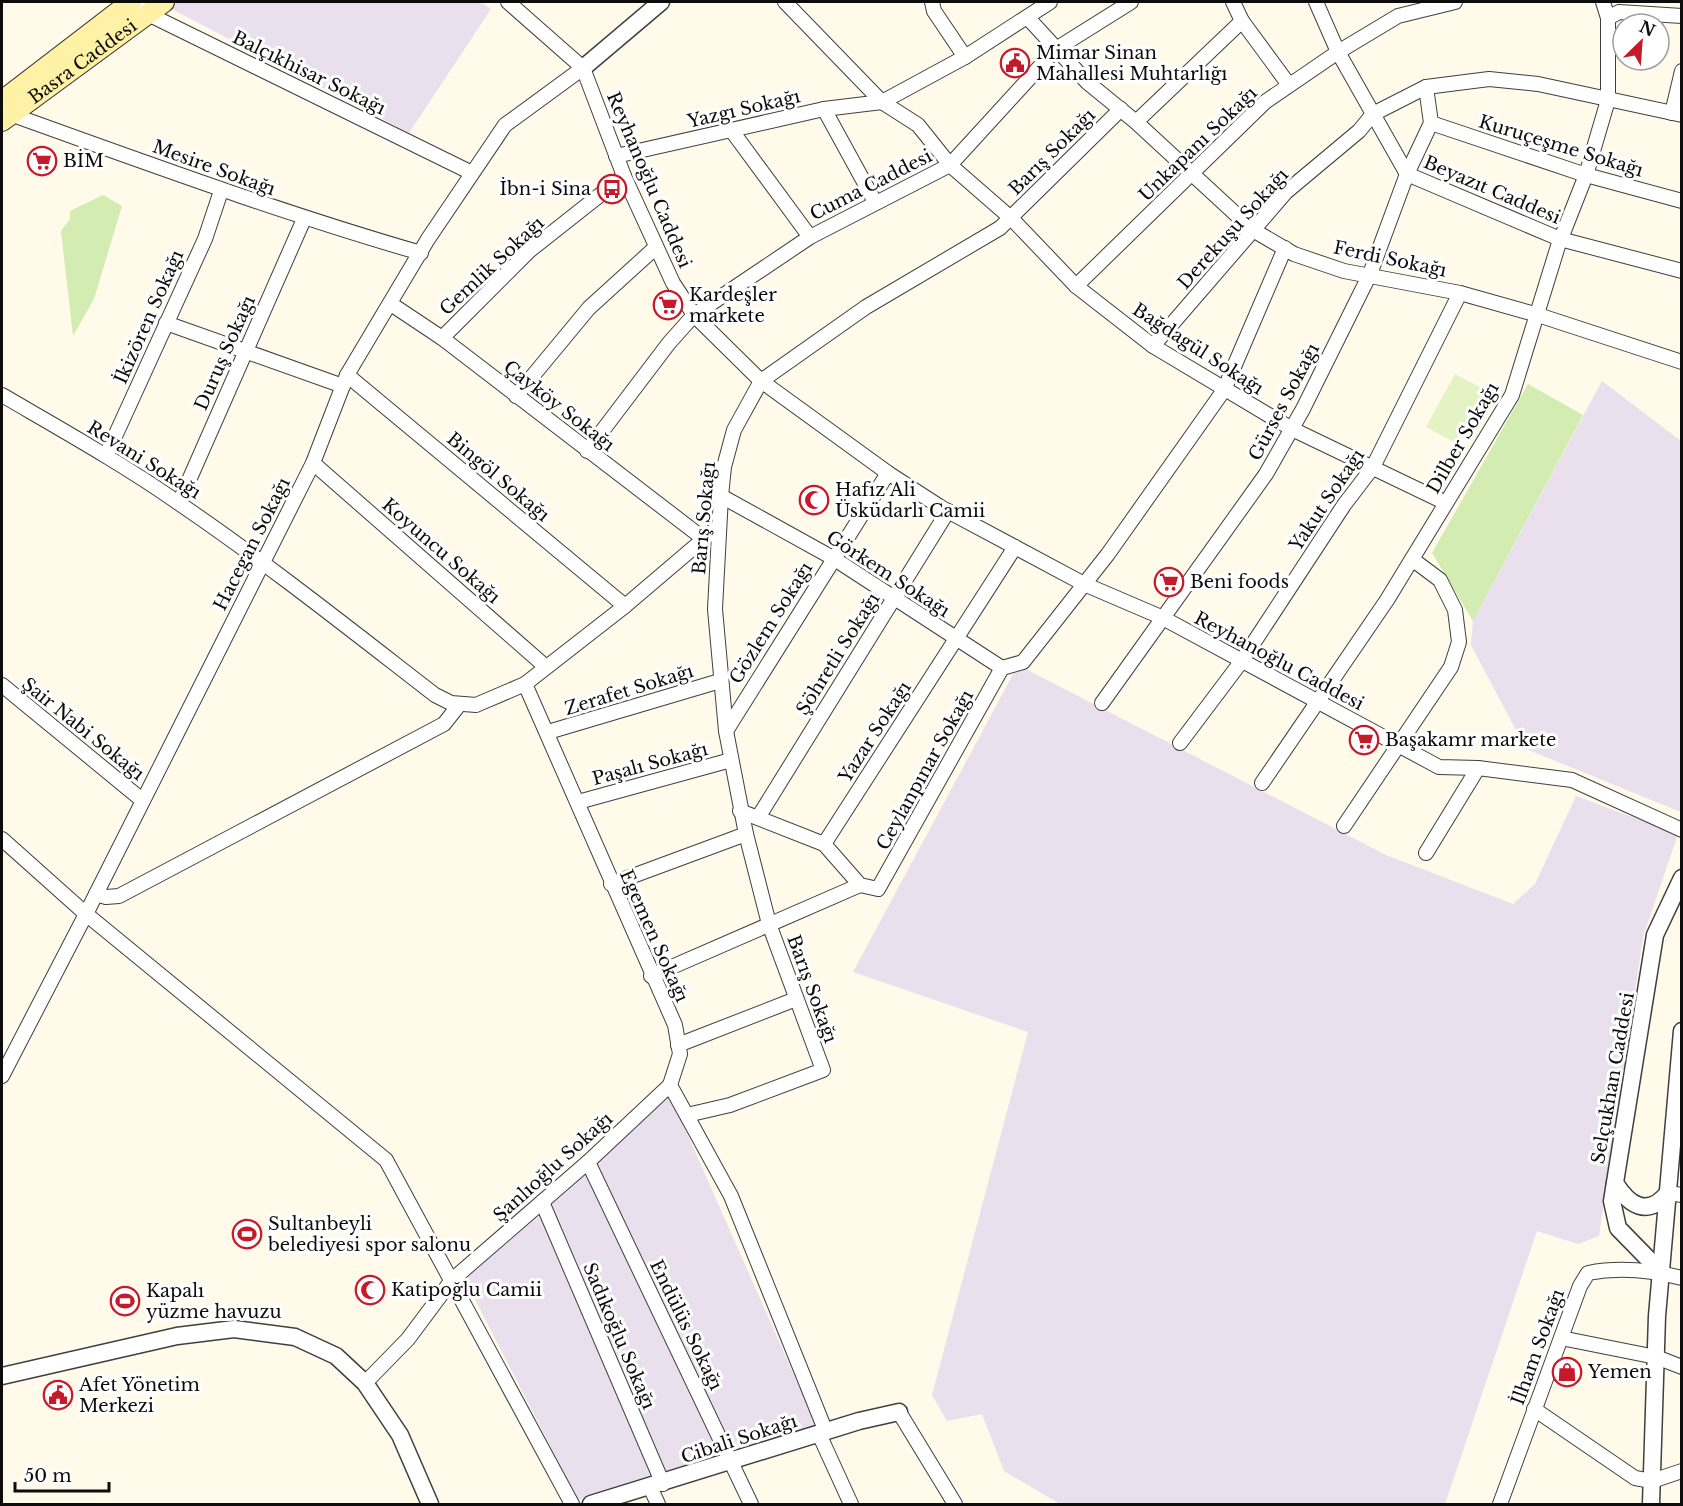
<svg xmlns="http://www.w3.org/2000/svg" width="1683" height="1506" font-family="'Libre Baskerville',serif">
	<rect width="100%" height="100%" fill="#fffaea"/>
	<g fill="#eadfec">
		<polygon points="168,2 480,2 491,9 409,133 164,5"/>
		<polygon points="1602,381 1681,441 1681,812 1526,749 1471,645 1473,621"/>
		<polygon points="1018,665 1386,855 1513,904 1535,884 1576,796 1678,834 1643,937 1599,1236 1578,1244 1537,1231 1445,1504 1060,1504 1004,1471 982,1414 947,1421 932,1395 1028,1032 853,972"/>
		<polygon points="670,1095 816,1425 578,1500 465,1280"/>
	</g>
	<g fill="#d2ecb1">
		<polygon points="103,195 122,206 94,299 73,336 61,231 70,219 70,211"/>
		<polygon points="1528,384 1583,415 1473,621 1432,553"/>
	</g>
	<polygon fill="#e4f3c3" points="1455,374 1485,390 1456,443 1426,427"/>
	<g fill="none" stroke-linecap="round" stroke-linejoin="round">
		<g stroke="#3f3f3f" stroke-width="16">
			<g id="minor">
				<polyline points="133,2 148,14 472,173"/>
				<polyline points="508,2 583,68 624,176 673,283 694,315 761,381 888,473 942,508 1084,584 1161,617 1439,767 1478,768 1572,780 1682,830"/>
				<polyline points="785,2 882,102 918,125 950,165 1012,219 1076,286 1153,346 1292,429 1446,503"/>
				<polyline points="932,2 934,11 965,57"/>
				<polyline points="1233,2 1242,21 1289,85"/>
				<polyline points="1316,2 1338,52 1407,174 1560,239 1682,271"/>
				<polyline points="1028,18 1087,82 1136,122 1253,230 1294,254 1344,271 1460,293 1538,315 1682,362"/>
				<polyline points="1608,18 1619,12 1682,16"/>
				<polyline points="824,109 875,202"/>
				<path d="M7 110 10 114C147 163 282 213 421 253"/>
				<polyline points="1672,113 1682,71"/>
				<polyline points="1136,122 1242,21"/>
				<polyline points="1431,123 1586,175 1682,201"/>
				<polyline points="732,131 810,237"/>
				<polyline points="616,156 824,109 882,102 965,57 1050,2"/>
				<polyline points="1076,286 1265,102 1338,52 1398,16 1455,2"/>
				<polyline points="391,304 442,338 704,539"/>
				<polyline points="166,323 343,386"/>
				<polyline points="442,338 529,251 624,176"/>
				<polyline points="1153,346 1286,192 1359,131 1373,114 1426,87 1489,79 1538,84 1682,115"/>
				<polyline points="347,375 625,606"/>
				<path d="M2 395C62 430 123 464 180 504 268 564 351 630 435 695L451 703 476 705 525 684 625 606 719 526"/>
				<polyline points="516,396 589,308 655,248"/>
				<polyline points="587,451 669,343 694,315 810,237 950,165 1056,49 1131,2"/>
				<polyline points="106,456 205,239 221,191"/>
				<polyline points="313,463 546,667"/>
				<polyline points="721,496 833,558 1002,668"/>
				<polyline points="179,503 304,219"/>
				<polyline points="1002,668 1023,662 1108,554 1224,390 1285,248"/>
				<polyline points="525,684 675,1025 680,1054 670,1085 731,1196 826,1432"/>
				<polyline points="2,685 142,800"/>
				<polyline points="1102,703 1266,474 1303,409 1370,274 1407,174 1431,123 1426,87"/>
				<polyline points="726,731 888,473"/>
				<polyline points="548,732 720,681"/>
				<polyline points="1180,743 1241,662 1344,505 1373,467 1460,293"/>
				<polyline points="1262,783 1387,600 1512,395 1558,246 1586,175 1608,100 1608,18 1603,2"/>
				<polyline points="578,802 731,760"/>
				<polyline points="740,811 824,844 860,885 878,889 1002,668"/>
				<polyline points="759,816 948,511"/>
				<polyline points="1344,826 1451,667 1459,642 1455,610 1440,580 1412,559"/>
				<polyline points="2,839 86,914 386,1160 572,1504"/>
				<polyline points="824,844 1015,547"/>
				<polyline points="1426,853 1478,768"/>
				<polyline points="611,884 746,834"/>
				<polyline points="96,894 106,897 119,896 444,724 459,705"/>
				<polyline points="651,976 860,885"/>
				<polyline points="678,1045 796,999"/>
				<polyline points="2,1076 86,914 313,463 347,375 428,239 505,125 583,68"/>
				<polyline points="687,1115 730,1105 823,1070 769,924 746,834 726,731 715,609 721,496 724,467 734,430 761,381 866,307 1000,228 1121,109"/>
				<polyline points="588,1162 751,1504"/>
				<polyline points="1668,1193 1682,1195"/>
				<polyline points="542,1202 663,1484"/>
				<polyline points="1561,1338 1656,1357 1682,1367"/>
				<polyline points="365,1383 408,1339 452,1280 588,1162 670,1085"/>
				<polyline points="1534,1409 1635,1478 1652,1481 1682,1471"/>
				<polyline points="899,1412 955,1504"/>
				<polyline points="819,1434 851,1504"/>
				<polyline points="650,1487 658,1504"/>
				<path d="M1500 1504 1580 1286 1588 1273C1619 1267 1651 1270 1682 1278"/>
			</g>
		</g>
		<g stroke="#3f3f3f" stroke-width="19">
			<g id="tertiary">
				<polyline points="583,68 661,2"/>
				<path d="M1615 1183C1629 1205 1647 1218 1668 1193"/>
				<polyline points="1661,1272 1618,1228 1612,1201 1655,935 1682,878"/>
				<polyline points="2,1376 177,1336 234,1329 295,1337 336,1356 365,1383 400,1435 430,1504"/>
				<polyline points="591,1504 859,1421 899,1412"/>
				<polyline points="1651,1504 1657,1316 1682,1031"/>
			</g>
		</g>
		<g stroke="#2e2e2e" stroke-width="22">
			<g id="secondary">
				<polyline points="2,101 131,2"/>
				<path id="s1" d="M2 121 164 2"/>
			</g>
		</g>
		<use href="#minor" stroke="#fff" stroke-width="14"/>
		<use href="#tertiary" stroke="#fff" stroke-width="16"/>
		<use href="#secondary" stroke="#fff1a5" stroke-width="20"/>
	</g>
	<defs>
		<g id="civic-ring" transform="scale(1.5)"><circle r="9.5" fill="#fff" stroke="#c61929" stroke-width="1.5"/><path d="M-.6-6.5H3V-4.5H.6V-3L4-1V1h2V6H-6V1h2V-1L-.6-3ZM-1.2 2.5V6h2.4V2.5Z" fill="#c61929"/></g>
		<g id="supermarket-ring" transform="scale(1.5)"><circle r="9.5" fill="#fff" stroke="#c61929" stroke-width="1.5"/><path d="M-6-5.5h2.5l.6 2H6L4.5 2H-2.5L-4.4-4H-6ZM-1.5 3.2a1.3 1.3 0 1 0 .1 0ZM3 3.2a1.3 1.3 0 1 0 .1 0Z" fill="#c61929"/></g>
		<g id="bus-ring" transform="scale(1.5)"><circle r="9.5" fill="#fff" stroke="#c61929" stroke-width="1.5"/><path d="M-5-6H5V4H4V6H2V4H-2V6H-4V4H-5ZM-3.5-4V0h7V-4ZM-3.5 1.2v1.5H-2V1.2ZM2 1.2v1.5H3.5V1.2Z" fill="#c61929"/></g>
		<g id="mosque-ring" transform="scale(1.5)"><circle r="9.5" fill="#fff" stroke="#c61929" stroke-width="1.5"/><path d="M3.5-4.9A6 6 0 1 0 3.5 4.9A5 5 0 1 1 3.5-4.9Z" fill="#c61929"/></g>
		<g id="stadium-ring" transform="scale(1.5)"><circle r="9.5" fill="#fff" stroke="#c61929" stroke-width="1.5"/><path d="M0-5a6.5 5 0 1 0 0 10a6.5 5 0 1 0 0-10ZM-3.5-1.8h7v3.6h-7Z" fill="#c61929"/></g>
		<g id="shop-ring" transform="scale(1.5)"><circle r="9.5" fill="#fff" stroke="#c61929" stroke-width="1.5"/><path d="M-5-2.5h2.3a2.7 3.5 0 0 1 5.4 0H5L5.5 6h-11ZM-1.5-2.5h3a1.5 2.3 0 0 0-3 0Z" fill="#c61929"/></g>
	</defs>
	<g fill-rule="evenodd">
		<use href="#civic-ring" x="1015" y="63"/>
		<use href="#supermarket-ring" x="42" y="161"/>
		<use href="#bus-ring" x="612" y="189"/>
		<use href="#supermarket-ring" x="668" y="305"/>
		<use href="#mosque-ring" x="814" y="500"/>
		<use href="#supermarket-ring" x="1169" y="582"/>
		<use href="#supermarket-ring" x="1364" y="740"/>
		<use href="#stadium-ring" x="247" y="1234"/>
		<use href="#mosque-ring" x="370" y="1290"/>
		<use href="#stadium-ring" x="125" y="1301"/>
		<use href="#shop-ring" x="1567" y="1372"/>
		<use href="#civic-ring" x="58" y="1395"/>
	</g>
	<g text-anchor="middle" stroke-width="6" stroke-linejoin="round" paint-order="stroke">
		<g font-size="18" fill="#0c0c0c" stroke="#fff" text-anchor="start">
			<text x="1036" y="59">Mimar Sinan<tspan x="1036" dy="21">Mahallesi Muhtarlığı</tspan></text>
			<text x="63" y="167">BİM</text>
			<text x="591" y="195" text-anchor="end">İbn-i Sina</text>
			<text x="689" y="301">Kardeşler<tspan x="689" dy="21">markete</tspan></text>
			<text x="835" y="496">Hafız Ali<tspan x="835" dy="21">Üsküdarlı Camii</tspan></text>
			<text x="1190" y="588">Beni foods</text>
			<text x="1385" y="746">Başakamr markete</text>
			<text x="268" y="1230">Sultanbeyli<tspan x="268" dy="21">belediyesi spor salonu</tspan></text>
			<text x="391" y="1296">Katipoğlu Camii</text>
			<text x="146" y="1297">Kapalı<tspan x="146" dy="21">yüzme havuzu</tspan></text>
			<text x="1588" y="1378">Yemen</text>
			<text x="79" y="1391">Afet Yönetim<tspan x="79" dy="21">Merkezi</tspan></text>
		</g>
		<g font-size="18" fill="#0c0c0c" stroke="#fff">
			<text dy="6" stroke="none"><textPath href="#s1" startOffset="100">Basra Caddesi</textPath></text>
			<text transform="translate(309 73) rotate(26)" y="6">Balçıkhisar Sokağı</text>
			<text transform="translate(744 109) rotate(-13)" y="6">Yazgı Sokağı</text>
			<text transform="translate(1198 144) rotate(-44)" y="6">Unkapanı Sokağı</text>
			<text transform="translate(1561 146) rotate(17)" y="6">Kuruçeşme Sokağı</text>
			<text transform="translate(1052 152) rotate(-45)" y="6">Barış Sokağı</text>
			<text transform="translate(214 168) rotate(20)" y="6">Mesire Sokağı</text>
			<text transform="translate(649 180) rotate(67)" y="6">Reyhanoğlu Caddesi</text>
			<text transform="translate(871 185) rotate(-27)" y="6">Cuma Caddesi</text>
			<text transform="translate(1492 190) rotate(23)" y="6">Beyazıt Caddesi</text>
			<text transform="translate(1233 229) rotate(-48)" y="6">Derekuşu Sokağı</text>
			<text transform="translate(1390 259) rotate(12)" y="6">Ferdi Sokağı</text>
			<text transform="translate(492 266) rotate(-43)" y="6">Gemlik Sokağı</text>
			<text transform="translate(149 317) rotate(-66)" y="6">İkizören Sokağı</text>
			<text transform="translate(1198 349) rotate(33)" y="6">Bağdagül Sokağı</text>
			<text transform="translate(225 353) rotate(-66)" y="6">Duruş Sokağı</text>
			<text transform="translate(1284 402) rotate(-62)" y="6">Gürses Sokağı</text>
			<text transform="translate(559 406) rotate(38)" y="6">Çayköy Sokağı</text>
			<text transform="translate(1463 438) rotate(-60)" y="6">Dilber Sokağı</text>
			<text transform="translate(144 460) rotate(32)" y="6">Revani Sokağı</text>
			<text transform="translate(498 477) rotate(40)" y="6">Bingöl Sokağı</text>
			<text transform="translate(1327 500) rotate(-56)" y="6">Yakut Sokağı</text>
			<text transform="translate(704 518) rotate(-85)" y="6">Barış Sokağı</text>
			<text transform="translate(252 544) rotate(-63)" y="6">Hacegan Sokağı</text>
			<text transform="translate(441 551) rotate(41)" y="6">Koyuncu Sokağı</text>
			<text transform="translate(888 574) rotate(33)" y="6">Görkem Sokağı</text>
			<text transform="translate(771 623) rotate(-58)" y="6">Gözlem Sokağı</text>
			<text transform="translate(838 654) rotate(-58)" y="6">Şöhretli Sokağı</text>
			<text transform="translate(1279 661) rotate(28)" y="6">Reyhanoğlu Caddesi</text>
			<text transform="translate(629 690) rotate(-17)" y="6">Zerafet Sokağı</text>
			<text transform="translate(83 729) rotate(39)" y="6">Şair Nabi Sokağı</text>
			<text transform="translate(875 732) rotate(-57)" y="6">Yazar Sokağı</text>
			<text transform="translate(650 764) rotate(-15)" y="6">Paşalı Sokağı</text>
			<text transform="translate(925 770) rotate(-61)" y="6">Ceylanpınar Sokağı</text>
			<text transform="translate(654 936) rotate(66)" y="6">Egemen Sokağı</text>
			<text transform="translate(812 989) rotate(70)" y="6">Barış Sokağı</text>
			<text transform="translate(1613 1078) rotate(-80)" y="6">Selçukhan Caddesi</text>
			<text transform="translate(553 1167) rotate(-42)" y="6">Şanlıoğlu Sokağı</text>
			<text transform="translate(686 1325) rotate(64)" y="6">Endülüs Sokağı</text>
			<text transform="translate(619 1336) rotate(67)" y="6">Sadıkoğlu Sokağı</text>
			<text transform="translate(1538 1347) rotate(-70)" y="6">İlham Sokağı</text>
			<text transform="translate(739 1439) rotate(-18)" y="6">Cibali Sokağı</text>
		</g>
	</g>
	<rect width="1683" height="1506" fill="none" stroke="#0c0c0c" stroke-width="6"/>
	<g transform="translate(1641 42) rotate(25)"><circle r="28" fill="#ffffff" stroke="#9e9e9e" stroke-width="1.5"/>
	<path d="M0-4.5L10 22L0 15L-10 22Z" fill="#c61929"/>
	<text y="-9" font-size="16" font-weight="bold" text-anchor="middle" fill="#0c0c0c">N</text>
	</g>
	<path d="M15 1482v9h94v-9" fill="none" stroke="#0c0c0c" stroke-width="3"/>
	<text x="24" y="1482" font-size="18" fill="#0c0c0c" stroke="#ffffff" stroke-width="4.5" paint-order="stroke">50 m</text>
</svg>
